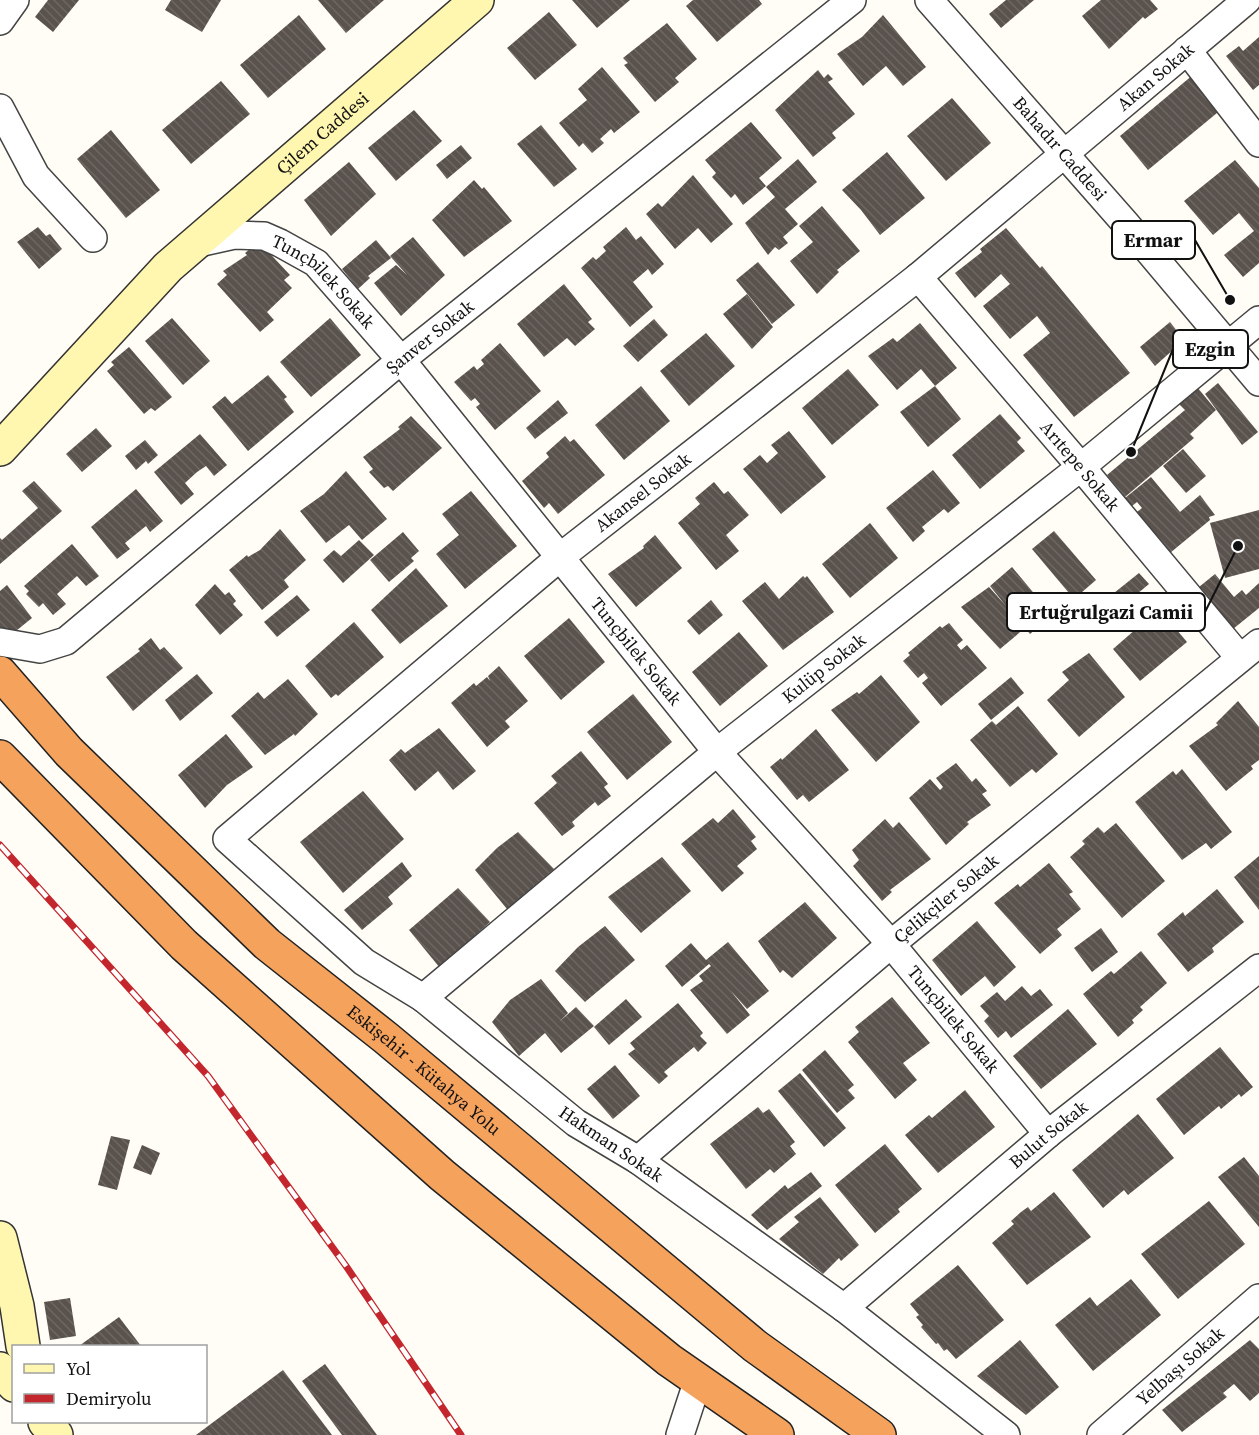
<svg xmlns="http://www.w3.org/2000/svg" width="1259" height="1435" font-family="'Source Serif 4',serif">
	<defs>
		<pattern id="building-back-hatch" width="6" height="6" patternUnits="userSpaceOnUse" patternTransform="scale(1.5)"><rect width="6" height="6" fill="#5a524d"/><path d="M-1 5l2 2M0 0l6 6M5-1l2 2" fill="none" stroke="#6d6662"/></pattern>
	</defs>
	<rect width="100%" height="100%" fill="#fffdf5"/>
	<g fill="url(#building-back-hatch)">
		<polygon points="48,0 79,0 53,32 35,17"/>
		<polygon points="171,0 221,0 202,32 165,10"/>
		<polygon points="318,0 384,0 346,33"/>
		<polygon points="572,0 630,0 597,28"/>
		<polygon points="693,0 759,0 762,4 717,42 686,6"/>
		<polygon points="1006,0 1034,0 1001,28 989,14"/>
		<polygon points="1101,0 1150,0 1158,9 1145,19 1143,17 1109,49 1082,16"/>
		<polygon points="549,12 577,45 535,80 507,48"/>
		<polygon points="299,15 326,49 268,98 240,65"/>
		<polygon points="883,15 926,67 903,86 886,66 863,86 837,54 862,37"/>
		<polygon points="667,23 697,59 675,78 679,82 655,102 624,65 628,63 623,58"/>
		<polygon points="1259,37 1259,85 1253,90 1226,56 1239,46 1243,51"/>
		<polygon points="602,67 640,112 614,133 611,129 600,139 604,143 592,153 583,143 579,147 559,123 587,100 578,89"/>
		<polygon points="818,70 824,78 828,74 833,79 828,82 855,114 832,133 836,138 813,157 775,110"/>
		<polygon points="1194,74 1223,108 1148,170 1120,136"/>
		<polygon points="221,81 250,114 191,164 162,130"/>
		<polygon points="952,98 991,143 946,181 907,136"/>
		<polygon points="414,110 442,141 396,181 368,148"/>
		<polygon points="751,122 782,158 759,178 766,186 743,205 735,194 731,198 712,177 716,173 705,160"/>
		<polygon points="541,125 577,169 554,187 517,144"/>
		<polygon points="111,130 160,190 126,218 77,159"/>
		<polygon points="461,145 472,158 447,179 436,165"/>
		<polygon points="887,152 925,198 880,235 861,210 842,190"/>
		<polygon points="798,159 817,182 785,209 798,224 783,237 788,243 779,250 775,247 768,255 745,223 775,197 766,187"/>
		<polygon points="1235,160 1259,188 1259,263 1243,277 1224,255 1254,231 1239,213 1213,235 1184,201"/>
		<polygon points="349,162 376,194 331,236 304,200"/>
		<polygon points="693,175 733,224 711,243 698,228 675,249 646,214 658,203 662,207"/>
		<polygon points="474,180 482,189 484,187 512,221 464,257 432,220"/>
		<polygon points="822,206 860,251 837,270 839,272 817,294 790,261 813,242 799,226"/>
		<polygon points="38,227 46,236 50,234 62,249 39,269 17,242"/>
		<polygon points="626,227 636,240 641,236 664,264 652,275 648,269 633,282 653,307 630,327 581,268 593,257 596,260 606,251 603,247"/>
		<polygon points="1006,228 1040,268 1042,266 1130,373 1074,417 1023,355 1050,333 1037,316 1010,339 983,306 1010,284 1001,274 975,298 955,273 982,252 980,249"/>
		<polygon points="413,237 445,275 401,316 374,283 396,265 407,275 390,256"/>
		<polygon points="376,240 391,258 368,276 370,278 358,289 342,269"/>
		<polygon points="259,242 290,275 284,280 292,288 267,312 274,320 260,332 217,284 227,275 223,271 247,255 245,253"/>
		<polygon points="758,262 795,305 772,324 736,280"/>
		<polygon points="564,284 592,319 588,322 595,329 575,346 567,338 544,357 517,324"/>
		<polygon points="747,294 773,327 752,349 723,314"/>
		<polygon points="172,318 210,361 183,385 145,341"/>
		<polygon points="330,318 361,355 311,397 280,362"/>
		<polygon points="654,319 668,335 638,362 623,346"/>
		<polygon points="1170,322 1184,340 1155,366 1140,347"/>
		<polygon points="920,323 957,368 935,386 921,369 897,390 868,356 893,338 897,342"/>
		<polygon points="706,333 735,366 689,406 660,371"/>
		<polygon points="500,343 541,391 495,430 476,407 480,404 475,398 471,401 454,382 474,366 477,370 484,364 481,360"/>
		<polygon points="129,347 172,397 155,411 151,408 144,414 107,371 114,365 111,362"/>
		<polygon points="848,369 879,405 832,445 802,408"/>
		<polygon points="268,375 287,397 284,399 294,412 248,451 212,407 225,396 232,404"/>
		<polygon points="1218,383 1258,432 1242,445 1205,394"/>
		<polygon points="641,386 670,421 624,460 595,425"/>
		<polygon points="935,386 961,419 928,447 900,412"/>
		<polygon points="1197,387 1216,410 1190,434 1194,438 1125,497 1107,475 1185,410 1178,403"/>
		<polygon points="558,400 568,413 535,439 526,428"/>
		<polygon points="1000,414 1021,438 1017,442 1025,451 980,489 952,455"/>
		<polygon points="411,416 442,448 393,491 388,486 384,488 369,472 373,469 363,457 400,429 398,427"/>
		<polygon points="96,428 112,446 82,472 66,454"/>
		<polygon points="789,431 826,477 781,514 743,469 760,455 767,463 778,453 771,445"/>
		<polygon points="200,434 227,465 214,476 206,466 197,472 185,483 194,494 181,505 154,472"/>
		<polygon points="565,436 570,442 574,439 605,475 558,514 549,503 544,508 522,481 549,457 546,453"/>
		<polygon points="145,440 158,455 148,464 146,461 136,470 125,456"/>
		<polygon points="1183,449 1206,476 1186,493 1163,466"/>
		<polygon points="933,470 960,503 948,513 944,509 922,527 925,531 913,542 886,508"/>
		<polygon points="346,471 387,519 362,540 349,525 326,543 300,511 324,494"/>
		<polygon points="1151,477 1180,512 1200,495 1215,515 1209,517 1210,520 1170,553 1137,512 1142,508 1137,502 1132,506 1125,498"/>
		<polygon points="34,481 62,511 0,564 0,538 2,540 38,508 22,491"/>
		<polygon points="714,482 724,494 728,491 749,515 726,535 739,551 716,570 678,523 700,504 695,498"/>
		<polygon points="136,489 163,521 150,532 146,526 125,543 130,549 117,559 91,527"/>
		<polygon points="471,491 517,546 465,589 436,554 459,535 442,514"/>
		<polygon points="1259,510 1259,569 1225,578 1210,523"/>
		<polygon points="870,523 898,558 850,598 822,564"/>
		<polygon points="280,529 306,560 284,580 289,587 262,610 229,570 247,555 248,557 260,550"/>
		<polygon points="1054,531 1096,580 1074,599 1032,549"/>
		<polygon points="403,532 419,551 411,558 414,561 389,582 370,560"/>
		<polygon points="655,535 682,568 636,607 608,574 644,548 643,546"/>
		<polygon points="359,540 374,555 343,583 323,560 334,550 341,556"/>
		<polygon points="72,544 99,576 86,586 77,576 57,594 66,604 53,615 43,603 39,607 26,594 29,591 24,586"/>
		<polygon points="1012,567 1052,615 1030,634 1025,628 1000,649 961,607 989,587 1006,606 990,586"/>
		<polygon points="416,568 448,606 400,644 371,610"/>
		<polygon points="1139,573 1149,584 1119,609 1109,597"/>
		<polygon points="1215,574 1234,597 1242,590 1246,595 1259,583 1259,608 1233,629 1199,587"/>
		<polygon points="803,576 805,578 807,576 834,612 783,650 742,601 765,582 779,599"/>
		<polygon points="215,584 225,595 229,592 236,601 233,604 243,615 220,635 195,605"/>
		<polygon points="7,585 32,618 6,639 0,632 0,591"/>
		<polygon points="297,595 310,610 277,637 264,622"/>
		<polygon points="711,600 723,615 699,635 687,621"/>
		<polygon points="1159,609 1187,642 1140,681 1113,649"/>
		<polygon points="569,618 605,662 561,700 524,656"/>
		<polygon points="354,622 384,657 338,696 336,694 331,698 305,666"/>
		<polygon points="949,623 963,640 957,645 961,650 967,645 987,668 941,706 922,683 928,678 924,673 918,678 903,661 910,655 908,653 940,626 942,628"/>
		<polygon points="739,632 768,666 720,706 692,672"/>
		<polygon points="151,638 160,650 164,647 183,668 133,711 106,677 140,651 138,649"/>
		<polygon points="1089,653 1125,697 1079,737 1047,700 1069,680 1062,672"/>
		<polygon points="499,666 528,701 505,721 510,727 487,747 451,703 474,683 476,686 487,677 490,681 488,676"/>
		<polygon points="197,674 213,693 180,721 165,700"/>
		<polygon points="881,675 920,722 876,762 831,710 857,692 859,694"/>
		<polygon points="1011,677 1024,693 991,720 978,704"/>
		<polygon points="288,679 318,714 295,736 294,734 265,755 231,716 258,692 264,699"/>
		<polygon points="633,694 672,742 627,780 587,732"/>
		<polygon points="1238,701 1259,727 1259,760 1251,766 1253,769 1226,791 1189,746 1218,725 1216,723"/>
		<polygon points="1018,706 1058,754 1036,773 1032,769 1010,787 970,740 992,721 996,725"/>
		<polygon points="439,728 476,771 453,790 438,771 415,791 389,760 401,749 405,753"/>
		<polygon points="816,729 849,770 809,802 803,795 797,800 770,767 781,758 782,760"/>
		<polygon points="226,734 253,767 227,785 205,808 178,775"/>
		<polygon points="581,751 608,784 604,787 611,796 598,806 595,802 572,822 575,826 562,836 534,803 557,783 551,776"/>
		<polygon points="956,763 972,782 976,778 987,791 982,794 991,805 967,822 969,824 946,845 909,798 930,779 940,790 943,787 936,778"/>
		<polygon points="1182,769 1232,832 1211,849 1206,843 1182,860 1135,802 1173,771 1176,775"/>
		<polygon points="363,791 404,839 343,893 300,842"/>
		<polygon points="733,809 756,837 751,841 757,849 737,866 744,873 722,892 681,844 713,818 718,823"/>
		<polygon points="885,819 893,828 899,822 931,859 890,890 892,892 882,901 853,866 859,860 852,850"/>
		<polygon points="1116,823 1165,881 1122,918 1070,857 1085,844 1082,841 1098,827 1104,833"/>
		<polygon points="518,832 554,869 507,909 475,870 497,848"/>
		<polygon points="1259,856 1259,910 1234,877"/>
		<polygon points="662,857 691,891 641,933 608,897"/>
		<polygon points="402,862 412,876 388,897 393,904 362,930 344,910"/>
		<polygon points="1049,863 1073,892 1069,894 1081,909 1057,929 1062,935 1040,954 994,903 1018,884 1020,887"/>
		<polygon points="458,888 490,922 440,968 409,930"/>
		<polygon points="1217,889 1244,922 1212,948 1214,952 1188,972 1157,934 1183,912 1185,916"/>
		<polygon points="805,902 837,938 792,978 783,970 780,973 758,941"/>
		<polygon points="977,921 1016,967 994,987 985,976 961,996 932,960"/>
		<polygon points="605,926 635,960 585,1002 555,971 578,947"/>
		<polygon points="1101,928 1118,952 1092,972 1074,948"/>
		<polygon points="728,942 769,991 747,1009 731,991 750,1015 727,1034 690,990 703,981 699,976 711,966 709,964 682,987 665,966 691,943 706,960"/>
		<polygon points="1141,951 1167,983 1140,1007 1143,1010 1132,1020 1134,1023 1118,1037 1083,994 1111,971 1114,974"/>
		<polygon points="541,979 568,1013 559,1022 576,1007 594,1026 561,1053 545,1033 519,1056 492,1022 510,1000"/>
		<polygon points="1022,986 1031,996 1040,989 1053,1005 1011,1038 1006,1031 998,1038 984,1021 989,1016 980,1006 997,992 1005,1001"/>
		<polygon points="892,997 930,1043 903,1063 917,1080 895,1099 848,1042 859,1032 855,1027"/>
		<polygon points="626,999 642,1017 609,1045 594,1027"/>
		<polygon points="678,1003 703,1033 700,1036 707,1043 698,1052 694,1047 664,1072 668,1076 659,1084 628,1054 635,1049 630,1043"/>
		<polygon points="1068,1009 1097,1044 1041,1089 1013,1056"/>
		<polygon points="1220,1047 1253,1087 1241,1097 1239,1094 1221,1109 1219,1106 1184,1135 1156,1099"/>
		<polygon points="825,1050 854,1085 848,1090 855,1098 837,1113 802,1070"/>
		<polygon points="615,1065 640,1096 613,1119 587,1089"/>
		<polygon points="800,1073 846,1128 824,1147 778,1091"/>
		<polygon points="965,1090 995,1127 938,1173 905,1135 929,1115 932,1118"/>
		<polygon points="758,1107 763,1113 769,1109 795,1142 790,1146 796,1154 774,1173 770,1169 746,1189 710,1144"/>
		<polygon points="1138,1114 1174,1158 1128,1195 1124,1190 1103,1208 1072,1170"/>
		<polygon points="111,1136 130,1140 117,1190 98,1185"/>
		<polygon points="885,1144 922,1189 898,1209 900,1212 875,1233 835,1185"/>
		<polygon points="142,1145 160,1153 151,1175 133,1168"/>
		<polygon points="1244,1157 1259,1176 1259,1227 1218,1177"/>
		<polygon points="811,1172 822,1186 767,1230 751,1215 785,1185 788,1189"/>
		<polygon points="1054,1192 1091,1237 1027,1285 992,1243 1014,1224 1011,1221 1021,1212 1028,1207 1031,1211"/>
		<polygon points="820,1197 859,1245 841,1261 839,1258 823,1274 779,1239 799,1222 794,1217"/>
		<polygon points="1209,1201 1245,1244 1178,1299 1141,1254"/>
		<polygon points="958,1265 1004,1320 956,1359 947,1349 944,1351 938,1343 936,1344 921,1327 923,1325 916,1317 919,1315 910,1304"/>
		<polygon points="1131,1279 1161,1315 1093,1371 1055,1325 1090,1297 1097,1306"/>
		<polygon points="70,1298 76,1336 50,1340 44,1302"/>
		<polygon points="119,1317 141,1346 79,1346"/>
		<polygon points="1020,1340 1059,1387 1026,1415 977,1376"/>
		<polygon points="1250,1340 1259,1349 1259,1393 1250,1401 1234,1384 1223,1393 1227,1397 1182,1432 1162,1410"/>
		<polygon points="325,1364 377,1435 342,1435 302,1381"/>
		<polygon points="283,1370 332,1435 196,1435"/>
	</g>
	<g fill="none" stroke-linecap="round" stroke-linejoin="round">
		<g stroke="#444" stroke-width="30">
			<g id="street">
				<path id="s1" d="M929 0 1126 224 1259 382"/>
				<polyline points="0,21 15,0"/>
				<polyline points="1187,50 1259,143"/>
				<polyline points="0,108 36,176 93,238"/>
				<path id="s2" d="M194 244 234 235 264 236 280 243 316 263 401 360 717 752 891 944 1048 1134"/>
				<path id="s3" d="M918 277 1081 467 1240 658"/>
				<path id="s4" d="M0 642 40 649 66 641 401 360 852 0"/>
				<path id="s5" d="M423 998 717 752 1081 467 1259 320"/>
				<path id="s6" d="M638 1160 891 944 1259 643"/>
				<path id="s7" d="M844 1308 1048 1134 1259 968"/>
				<polyline points="680,1435 698,1380"/>
				<path id="s8" d="M1006 1435 844 1308 638 1160 576 1123 423 998 364 962 227 839 559 558 918 277 1247 0"/>
				<path id="s9" d="M1101 1435 1259 1298"/>
			</g>
		</g>
		<g stroke="#333" stroke-width="36">
			<g id="secondary">
				<path id="s10" d="M0 449 168 267 477 0"/>
				<polyline points="0,1238 17,1306 23,1346"/>
				<polyline points="0,1369 14,1385"/>
				<polyline points="45,1422 56,1435"/>
			</g>
		</g>
		<g stroke="#222" stroke-width="36">
			<g id="highway">
				<path id="s11" d="M0 673 69 752 267 944 386 1038 755 1346 879 1435"/>
				<polyline points="0,757 184,945 442,1175 669,1360 777,1435"/>
			</g>
		</g>
		<use href="#street" stroke="#fff" stroke-width="27"/>
		<use href="#secondary" stroke="#fff6b0" stroke-width="33"/>
		<use href="#highway" stroke="#f5a25d" stroke-width="33"/>
		<g stroke="#c4262e" stroke-width="7">
			<polyline id="rail" points="0,845 208,1076 346,1266 461,1435"/>
		</g>
		<use href="#rail" stroke="#fff" stroke-width="4.5" stroke-dasharray="14" stroke-linecap="butt"/>
	</g>
	<g text-anchor="middle" stroke-width="6" stroke-linejoin="round" paint-order="stroke">
		<g font-size="18" fill="#111" stroke="#fff">
			<text dy="6" stroke="none"><textPath href="#s8" startOffset="2184">Akan Sokak</textPath></text>
			<text dy="6" stroke="none"><textPath href="#s10" startOffset="452">Çilem Caddesi</textPath></text>
			<text dy="6" stroke="none"><textPath href="#s1" startOffset="198">Bahadır Caddesi</textPath></text>
			<text dy="6" stroke="none"><textPath href="#s2" startOffset="147">Tunçbilek Sokak</textPath></text>
			<text dy="6" stroke="none"><textPath href="#s4" startOffset="542">Şanver Sokak</textPath></text>
			<text dy="6" stroke="none"><textPath href="#s3" startOffset="249">Arıtepe Sokak</textPath></text>
			<text dy="6" stroke="none"><textPath href="#s8" startOffset="1524">Akansel Sokak</textPath></text>
			<text dy="6" stroke="none"><textPath href="#s2" startOffset="633">Tunçbilek Sokak</textPath></text>
			<text dy="6" stroke="none"><textPath href="#s5" startOffset="519">Kulüp Sokak</textPath></text>
			<text dy="6" stroke="none"><textPath href="#s6" startOffset="404">Çelikçiler Sokak</textPath></text>
			<text dy="6" stroke="none"><textPath href="#s2" startOffset="1119">Tunçbilek Sokak</textPath></text>
			<text dy="6" stroke="none"><textPath href="#s11" startOffset="582">Eskişehir - Kütahya Yolu</textPath></text>
			<text dy="6" stroke="none"><textPath href="#s7" startOffset="268">Bulut Sokak</textPath></text>
			<text transform="translate(611 1144) rotate(34)" y="6">Hakman Sokak</text>
			<text dy="6" stroke="none"><textPath href="#s9" startOffset="105">Yelbaşı Sokak</textPath></text>
		</g>
	</g>
	<path fill="none" stroke="#111" stroke-width="2" d="M1230 300L1195 240M1131 452L1173 349M1238 546L1205 612"/>
	<g fill="#111" stroke="#fff" stroke-width="2">
		<circle cx="1230" cy="300" r="6"/>
		<circle cx="1131" cy="452" r="6"/>
		<circle cx="1238" cy="546" r="6"/>
	</g>
	<g fill="#fff" stroke="#111" stroke-width="2">
		<rect x="1112" y="221" width="83" height="38" rx="6"/>
		<rect x="1173" y="330" width="75" height="38" rx="6"/>
		<rect x="1007" y="593" width="198" height="38" rx="6"/>
	</g>
	<g font-size="20" text-anchor="middle" font-weight="bold" fill="#111">
		<text x="1153" y="247">Ermar</text>
		<text x="1210" y="356">Ezgin</text>
		<text x="1106" y="619">Ertuğrulgazi Camii</text>
	</g>
	<rect x="12" y="1345" width="195" height="78" fill="#ffffff" stroke="#a0a0a0" stroke-width="1.5"/>
	<rect x="24" y="1364" width="30" height="9" fill="#fff6b0" stroke="#a0a0a0" stroke-width="1.5"/>
	<text x="66" y="1375" font-size="18" fill="#111111">Yol</text>
	<rect x="24" y="1394" width="30" height="9" fill="#c4262e" stroke="#a0a0a0" stroke-width="1.5"/>
	<text x="66" y="1405" font-size="18" fill="#111111">Demiryolu</text>
</svg>
